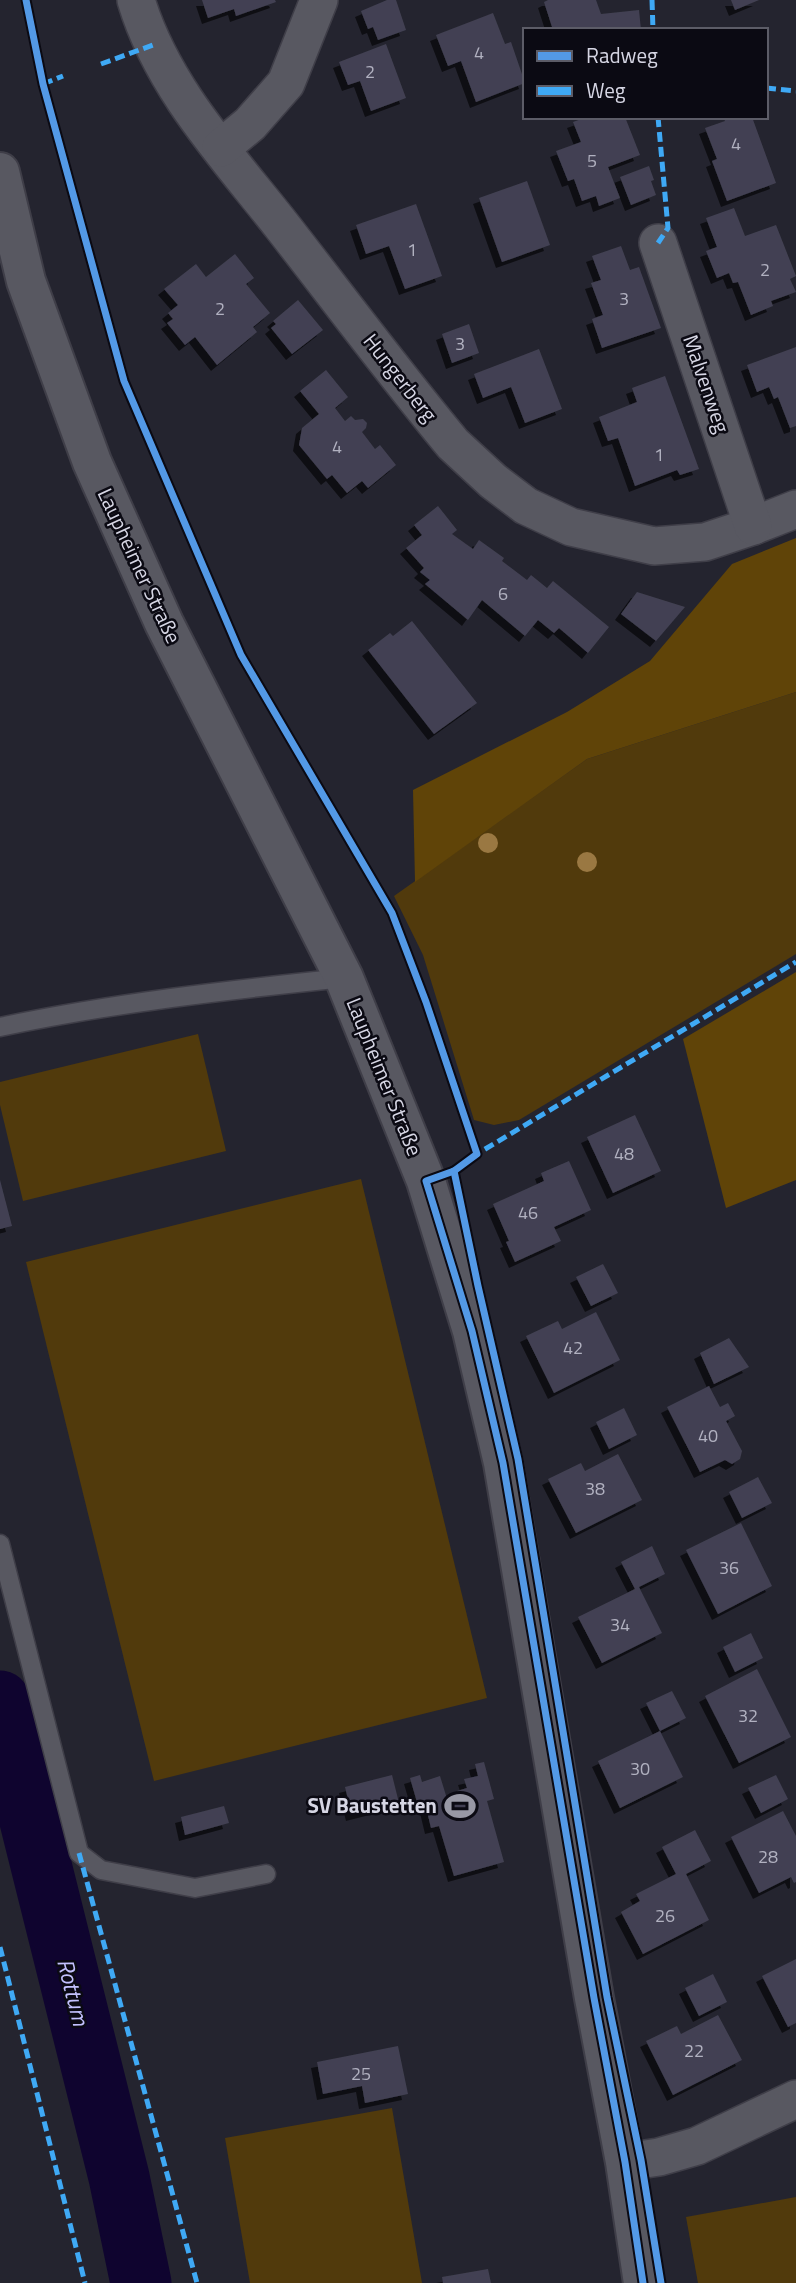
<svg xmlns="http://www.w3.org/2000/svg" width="796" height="2283" font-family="'Titillium Web',sans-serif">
	<defs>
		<filter id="shadow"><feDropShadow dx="-6" dy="6" stdDeviation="0" flood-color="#0009"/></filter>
	</defs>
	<rect width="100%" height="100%" fill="#24242f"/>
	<g fill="#513a0c">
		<polygon points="796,692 796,954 519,1120 494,1125 474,1120 423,955 394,896 587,759"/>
		<polygon points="198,1034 226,1151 23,1201 0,1105 0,1082"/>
		<polygon points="361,1179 487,1698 154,1781 26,1262"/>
		<polygon points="392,2108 422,2283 250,2283 225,2138"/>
		<polygon points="796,2197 796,2283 698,2283 686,2217"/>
	</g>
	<g fill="#604408">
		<polygon points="796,538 796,692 587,759 415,882 413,790 567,712 650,661 732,564"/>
		<polygon points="796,972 796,1180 726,1208 683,1039"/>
	</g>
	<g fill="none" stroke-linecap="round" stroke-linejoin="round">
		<polyline stroke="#0f042f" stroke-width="61" points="0,1701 119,2177 141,2283"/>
	</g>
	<g fill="#424152" filter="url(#shadow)">
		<polygon points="202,0 275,0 276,2 236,16 234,9 208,18"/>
		<polygon points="387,0 396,0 406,30 378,40 373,27 368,29 361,11"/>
		<polygon points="548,0 596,0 601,14 639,10 641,30 553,30 544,2"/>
		<polygon points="731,0 759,0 735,10"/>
		<polygon points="493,13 505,44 511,42 525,83 476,102 461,61 448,66 436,35"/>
		<polygon points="386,44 406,98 371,111 360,81 348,85 339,62"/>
		<polygon points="587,117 625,117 640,155 608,167 620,198 599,206 596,196 582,201 574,179 568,181 556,151 581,142 573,122"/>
		<polygon points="723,117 752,117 776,183 727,201 712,161 717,159 705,128 725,121"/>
		<polygon points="649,166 654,180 651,181 656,195 631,205 620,177"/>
		<polygon points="527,181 550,245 502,262 479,198"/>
		<polygon points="416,204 442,276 405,289 389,246 366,254 356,225"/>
		<polygon points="734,208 745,236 776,225 796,276 790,279 796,292 771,301 773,306 751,315 738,282 733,283 729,273 717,278 706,251 717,247 706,218"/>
		<polygon points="621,246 630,270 639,267 661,328 602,348 592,319 603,315 591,283 601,280 592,256"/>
		<polygon points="235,254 254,278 246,284 270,313 253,327 257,332 217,365 195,337 185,345 167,323 173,319 168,313 178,305 164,289 196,264 206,277"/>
		<polygon points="298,300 323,330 292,354 271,328 276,324 273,321"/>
		<polygon points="469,324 479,353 452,363 442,334"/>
		<polygon points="796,347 796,426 790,428 778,397 774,399 769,387 757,392 747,365"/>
		<polygon points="539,349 562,409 525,423 511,387 483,398 474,374"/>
		<polygon points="326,370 348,397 335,408 345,421 351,416 355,420 363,419 367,423 366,428 362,432 375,449 380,445 396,465 368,488 362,481 347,493 332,475 327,479 299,445 302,428 319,414 300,391"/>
		<polygon points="665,376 699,469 680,475 677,470 635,486 618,438 608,441 599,417 637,402 632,388"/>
		<polygon points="438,506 457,530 452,534 473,549 479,540 504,558 502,561 527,580 531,575 547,588 553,581 609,627 588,653 559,628 554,633 538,620 525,636 482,600 468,620 425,584 430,580 420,572 424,568 406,548 422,535 414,525"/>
		<polygon points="637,592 685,607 656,641 621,614"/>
		<polygon points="412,621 477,703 434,734 368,650 390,633 393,636"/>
		<polygon points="635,1115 661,1171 613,1193 587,1137"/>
		<polygon points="569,1161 591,1210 554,1227 561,1241 515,1262 506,1242 509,1241 493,1204 544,1181 541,1173"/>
		<polygon points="0,1180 12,1226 0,1229"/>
		<polygon points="603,1264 618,1293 591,1306 576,1277"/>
		<polygon points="596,1312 620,1360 554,1393 526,1336 558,1321 562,1329"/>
		<polygon points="729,1338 749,1367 714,1384 700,1353"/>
		<polygon points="709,1386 720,1407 728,1403 735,1416 726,1421 742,1451 740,1459 732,1464 725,1460 700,1472 667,1407"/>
		<polygon points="624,1408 637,1435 609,1449 596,1422"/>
		<polygon points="618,1454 642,1500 576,1533 548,1479 581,1463 585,1471"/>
		<polygon points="758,1477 772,1503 742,1518 729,1492"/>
		<polygon points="741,1523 772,1586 718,1614 686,1550"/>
		<polygon points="652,1546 665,1574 639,1587 662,1633 602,1663 578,1617 635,1589 621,1562"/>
		<polygon points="751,1633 763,1658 735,1672 723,1647"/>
		<polygon points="757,1669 791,1737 739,1763 705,1696"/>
		<polygon points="672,1691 686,1718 660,1731 646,1703"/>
		<polygon points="660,1731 683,1777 620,1808 598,1761"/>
		<polygon points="484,1762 494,1799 487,1801 504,1862 454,1876 439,1826 431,1828 426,1807 419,1809 410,1778 420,1775 422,1782 440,1776 448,1802 460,1798 457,1791 467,1788 464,1779 478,1776 475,1764"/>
		<polygon points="392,1775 399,1803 352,1815 345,1787"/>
		<polygon points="776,1775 788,1799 761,1813 748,1788"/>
		<polygon points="224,1806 229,1823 185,1835 181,1817"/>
		<polygon points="783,1811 796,1836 796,1882 794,1883 791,1877 759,1893 731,1837"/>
		<polygon points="695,1830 711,1861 686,1874 709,1920 643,1954 621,1912 640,1901 636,1894 676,1874 662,1847"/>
		<polygon points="796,1959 796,2023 788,2027 762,1976"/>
		<polygon points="713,1974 727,2002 699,2016 685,1988"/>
		<polygon points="718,2015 742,2060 673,2095 646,2041 677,2026 681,2034"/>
		<polygon points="398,2046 408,2094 365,2103 362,2086 323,2094 317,2062"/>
		<polygon points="488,2269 491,2283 443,2283 442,2277"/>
	</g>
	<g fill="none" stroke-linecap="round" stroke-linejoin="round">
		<g stroke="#3f3e48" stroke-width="21">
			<g id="lane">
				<path d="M0 1027C113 1003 229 990 344 978"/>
				<polyline points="0,1544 79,1853 101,1870 195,1888 266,1874"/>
			</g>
		</g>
		<g stroke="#3f3e48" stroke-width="40">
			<g id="street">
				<path d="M136 0C162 87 227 156 282 226 339 299 394 373 453 444L493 481 526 506 571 527 654 546 705 542 753 526 796 509"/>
				<polyline points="221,148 250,124 286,83 319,0"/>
				<polyline points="658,243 753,526"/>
				<polyline points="625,2162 659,2157 697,2146 796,2099"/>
			</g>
		</g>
		<g stroke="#3f3e48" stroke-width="42">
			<polyline id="secondary" points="0,172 26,281 92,462 164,623 344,978 426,1181 472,1331 503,1463 594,1998 625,2162 643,2283"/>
		</g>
		<use href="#lane" stroke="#585861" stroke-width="18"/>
		<use href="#street" stroke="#585861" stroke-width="37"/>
		<use href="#secondary" stroke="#585861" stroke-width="38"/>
		<g stroke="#3fa9f5" stroke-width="5" stroke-dasharray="10 5" stroke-linecap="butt">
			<polyline points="652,0 653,30"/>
			<polyline points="101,64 153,45"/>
			<polyline points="43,84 63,76"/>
			<polyline points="766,88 796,91"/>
			<polyline points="658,117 668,228 658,243"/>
			<polyline points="472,1157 796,962"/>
			<polyline points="79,1853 197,2283"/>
			<polyline points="0,1947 85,2283"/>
		</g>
		<g stroke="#0b0a13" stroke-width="11">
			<g id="cycleway">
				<polyline points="26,0 43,84 124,381 241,655 392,913 426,1002 477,1154 454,1171 426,1181 472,1331 503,1463 594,1998 625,2162 643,2283"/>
				<polyline points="454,1171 478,1286 518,1459 607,1997 641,2160 661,2283"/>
			</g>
		</g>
		<use href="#cycleway" stroke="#5399e6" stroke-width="7"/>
	</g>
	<g fill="#9a7842">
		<circle cx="488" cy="843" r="10"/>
		<circle cx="587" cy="862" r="10"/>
	</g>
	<defs>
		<g id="stadium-bare" transform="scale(2.415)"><path d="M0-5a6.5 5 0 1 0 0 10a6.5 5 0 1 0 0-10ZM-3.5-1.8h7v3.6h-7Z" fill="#9898a5" stroke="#0b0a13" stroke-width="2.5" paint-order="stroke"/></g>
	</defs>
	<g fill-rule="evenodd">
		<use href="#stadium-bare" x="460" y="1806"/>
	</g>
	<g text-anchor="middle" stroke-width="5" stroke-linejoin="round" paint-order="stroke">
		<g font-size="18" fill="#b1b1c0">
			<text x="479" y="59">4</text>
			<text x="370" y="78">2</text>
			<text x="736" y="150">4</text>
			<text x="592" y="167">5</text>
			<text x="412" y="256">1</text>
			<text x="765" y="276">2</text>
			<text x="624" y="305">3</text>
			<text x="220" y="315">2</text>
			<text x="460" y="350">3</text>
			<text x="337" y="453">4</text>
			<text x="659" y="461">1</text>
			<text x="503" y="600">6</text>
			<text x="624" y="1160">48</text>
			<text x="528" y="1219">46</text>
			<text x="573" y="1354">42</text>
			<text x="708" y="1442">40</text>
			<text x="595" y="1495">38</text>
			<text x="729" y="1574">36</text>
			<text x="620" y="1631">34</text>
			<text x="748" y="1722">32</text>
			<text x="640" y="1775">30</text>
			<text x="768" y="1863">28</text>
			<text x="665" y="1922">26</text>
			<text x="694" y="2057">22</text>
			<text x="361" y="2080">25</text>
		</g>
		<g font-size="21" fill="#d6d6e4" stroke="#0b0a13">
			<text transform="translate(400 378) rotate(52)" y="7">Hungerberg</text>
			<text transform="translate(706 384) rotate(71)" y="7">Malvenweg</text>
			<text transform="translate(139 566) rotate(65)" y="7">Laupheimer Straße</text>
			<text transform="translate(384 1077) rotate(68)" y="7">Laupheimer Straße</text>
		</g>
		<g font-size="21" font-weight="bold" fill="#d6d6e4" stroke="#0b0a13" text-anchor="end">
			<text x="437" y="1813">SV Baustetten</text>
		</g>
		<g font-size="23" font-style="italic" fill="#c3c1fe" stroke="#0b0a13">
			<text transform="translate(73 1992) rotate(76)" y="8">Rottum</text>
		</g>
	</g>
	<rect x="523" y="28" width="245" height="91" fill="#0b0a13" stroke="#5c5c67" stroke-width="2"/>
	<rect x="537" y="51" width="35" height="10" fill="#5399e6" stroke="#5c5c67" stroke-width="2"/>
	<text x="586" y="63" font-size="21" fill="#d6d6e4">Radweg</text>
	<rect x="537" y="86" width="35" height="10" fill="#3fa9f5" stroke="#5c5c67" stroke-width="2"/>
	<text x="586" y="98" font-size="21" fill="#d6d6e4">Weg</text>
</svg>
